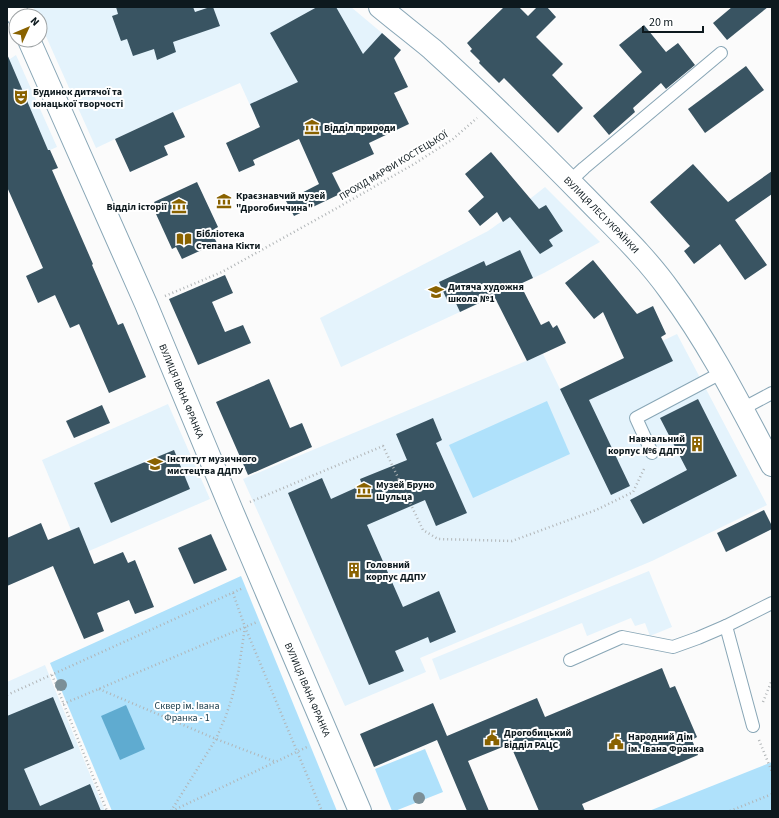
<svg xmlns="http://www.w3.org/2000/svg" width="779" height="818" font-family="'Source Sans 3',sans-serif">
	<rect width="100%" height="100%" fill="#fbfbfb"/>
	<g fill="#e4f3fc">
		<polygon points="33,7 351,7 382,33 401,50 383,71 260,127 240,83 173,112 96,148 40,23 40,16 37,16"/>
		<polygon points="16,55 57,147 7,169 7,61"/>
		<polygon points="545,187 600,242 544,273 341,367 320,318 488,231 502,221"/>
		<polygon points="677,334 767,505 652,561 420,658 426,672 345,706 243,479 543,354 560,389"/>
		<polygon points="168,404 210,499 75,557 71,530 42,460"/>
		<polygon points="649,571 672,627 650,636 645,623 635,626 631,618 587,636 582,623 440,680 432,659"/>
		<polygon points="45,665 105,811 7,811 7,682"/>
	</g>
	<g fill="#afe1fb">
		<polygon points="547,401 570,454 473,498 449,445"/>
		<polygon points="241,576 337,811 112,811 50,663"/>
		<polygon points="425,749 443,792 395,811 392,811 375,769"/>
		<polygon points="772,762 772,811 649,811"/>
	</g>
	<polygon fill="#5fabd0" points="126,705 145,749 120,760 101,716"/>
	<g fill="#395462">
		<polygon points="116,7 193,7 195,12 210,7 213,7 220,26 173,42 176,52 157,60 154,49 133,56 127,39 121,41 112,16 118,14"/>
		<polygon points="317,7 336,7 363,54 382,33 401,50 394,58 408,87 394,93 409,124 369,143 374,154 332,173 342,193 294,216 286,201 319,184 299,139 253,160 255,165 239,172 226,143 260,127 250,104 298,82 270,33"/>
		<polygon points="504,7 519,7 528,16 537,7 547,7 556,17 536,37 563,64 552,75 583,108 558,133 504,78 499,83 479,63 480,61 470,51 472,49 467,43"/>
		<polygon points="732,7 768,7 727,40 713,23"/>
		<polygon points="644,25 666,52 678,43 695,65 666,89 661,83 633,108 635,112 609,135 593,116 642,72 619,45"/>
		<polygon points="7,54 48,150 50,150 58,168 52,170 93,264 92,265 118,325 123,323 146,377 109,393 79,324 70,328 55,295 38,303 26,276 43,268 7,187"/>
		<polygon points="746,66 764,90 705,133 688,109"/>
		<polygon points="173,112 185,137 164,146 168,155 130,172 115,139"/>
		<polygon points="491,152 539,209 546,205 563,231 549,240 553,246 540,254 510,217 503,222 497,212 480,226 468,211 484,197 465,174"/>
		<polygon points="693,164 728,202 772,171 772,194 735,220 767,265 745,280 720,244 694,264 684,251 690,246 650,202"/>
		<polygon points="197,182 218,227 211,231 217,243 182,259 176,247 172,249 156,214 159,212 154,202"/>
		<polygon points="520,250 533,278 520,284 541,325 549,321 553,328 557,325 566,343 527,361 494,296 460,312 453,297 447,300 439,282 484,261 486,266"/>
		<polygon points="593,260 637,314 653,306 666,334 661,337 673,361 589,400 630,486 611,495 560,389 624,358 603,312 594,319 565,283"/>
		<polygon points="225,275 233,293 212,302 225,332 243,325 251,343 198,365 169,299"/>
		<polygon points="269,379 290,428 302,423 312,447 248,475 216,402"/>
		<polygon points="698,399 737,476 643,524 630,500 687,470 660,418"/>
		<polygon points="102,405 110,423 74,438 66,421"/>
		<polygon points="433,418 442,440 436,443 467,513 436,526 425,500 367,525 403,607 439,591 456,632 430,643 428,637 395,651 404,671 369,685 288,493 322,478 331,499 362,485 360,479 407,460 396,434"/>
		<polygon points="174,450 190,489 111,523 94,483"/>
		<polygon points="764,510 772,526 772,529 726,552 717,533"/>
		<polygon points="41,523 48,540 79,527 94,564 123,552 128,563 135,560 154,607 135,614 129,600 97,613 104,631 84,639 53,566 7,586 7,538"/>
		<polygon points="211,534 227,570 194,584 178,548"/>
		<polygon points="662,668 670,688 675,686 697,737 692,740 698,755 582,804 585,811 539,811 510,744 468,761 489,811 467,811 437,740 374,767 360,734 433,703 447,736 537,698 545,717"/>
		<polygon points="53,697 74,748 24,769 40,806 90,784 101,811 7,811 7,716"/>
	</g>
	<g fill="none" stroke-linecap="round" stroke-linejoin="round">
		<g stroke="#88a6b6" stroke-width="14">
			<g id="lane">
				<polyline points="570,181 584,168 721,53"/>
				<polyline points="742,409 772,393"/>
				<polyline points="652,453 636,418 723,372"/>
				<polyline points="570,660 622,637 673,647 698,638 726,626"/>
				<polyline points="753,726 726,626 772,603"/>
			</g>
		</g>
		<g stroke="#88a6b6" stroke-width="24">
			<g id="street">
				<polyline points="14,7 18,16"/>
				<path id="s1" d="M29 40 146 304 232 511 360 811"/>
			</g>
		</g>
		<g stroke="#88a6b6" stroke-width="24">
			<g id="secondary">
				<path id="s2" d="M380 7C397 21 415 35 432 49 485 97 536 147 586 198 615 228 646 257 670 291 710 345 740 405 772 465"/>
			</g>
		</g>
		<g stroke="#b1b5b7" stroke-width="2.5" stroke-dasharray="1 3" stroke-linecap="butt">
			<polyline points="165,296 222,272 337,208 414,164 453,139 477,118"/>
			<polyline points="250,502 383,446 423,530 438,539 512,541 596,510 633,492 645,467"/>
			<polyline points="233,593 245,627 322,811"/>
			<polyline points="52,675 107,811"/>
			<polyline points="99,689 216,739 276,762"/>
			<polyline points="7,695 243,588"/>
			<polyline points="763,702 772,680"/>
			<polyline points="63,704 257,622"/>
			<polyline points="759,740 772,772"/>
			<polyline points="171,811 216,739 225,718 231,701 238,674 245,627"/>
			<polyline points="172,811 309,746"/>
			<polyline points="730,811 772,794"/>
		</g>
		<use href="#lane" stroke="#fff" stroke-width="12"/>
		<use href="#street" stroke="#fff" stroke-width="22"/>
		<use href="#secondary" stroke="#fff" stroke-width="22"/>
	</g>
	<g fill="#7b8f97">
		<circle cx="61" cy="685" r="6"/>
		<circle cx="419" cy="798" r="6"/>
	</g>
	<defs>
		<g id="theatre-bare" transform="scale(1.2)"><path d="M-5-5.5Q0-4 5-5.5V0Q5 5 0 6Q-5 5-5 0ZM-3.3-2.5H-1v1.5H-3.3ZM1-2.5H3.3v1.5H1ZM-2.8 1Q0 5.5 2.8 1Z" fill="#896200" stroke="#fff" stroke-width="2.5" paint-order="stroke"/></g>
		<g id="museum-bare" transform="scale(1.2)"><path d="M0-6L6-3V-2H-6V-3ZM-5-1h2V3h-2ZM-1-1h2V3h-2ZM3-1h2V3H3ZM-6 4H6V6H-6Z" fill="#896200" stroke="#fff" stroke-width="2.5" paint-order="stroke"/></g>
		<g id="library-bare" transform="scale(1.2)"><path d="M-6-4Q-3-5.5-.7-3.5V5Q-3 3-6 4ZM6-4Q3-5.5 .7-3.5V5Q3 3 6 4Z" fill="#896200" stroke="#fff" stroke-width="2.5" paint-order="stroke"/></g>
		<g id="school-bare" transform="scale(1.2)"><path d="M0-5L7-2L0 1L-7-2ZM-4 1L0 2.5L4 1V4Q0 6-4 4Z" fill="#896200" stroke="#fff" stroke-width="2.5" paint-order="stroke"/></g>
		<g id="building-bare" transform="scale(1.2)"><path d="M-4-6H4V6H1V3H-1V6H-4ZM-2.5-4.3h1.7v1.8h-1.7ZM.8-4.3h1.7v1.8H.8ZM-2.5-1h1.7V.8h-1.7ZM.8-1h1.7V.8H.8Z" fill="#896200" stroke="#fff" stroke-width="2.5" paint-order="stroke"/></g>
		<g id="university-bare" transform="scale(1.2)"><path d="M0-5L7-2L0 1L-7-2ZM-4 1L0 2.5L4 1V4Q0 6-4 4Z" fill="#896200" stroke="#fff" stroke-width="2.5" paint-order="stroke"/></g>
		<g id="civic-bare" transform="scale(1.2)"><path d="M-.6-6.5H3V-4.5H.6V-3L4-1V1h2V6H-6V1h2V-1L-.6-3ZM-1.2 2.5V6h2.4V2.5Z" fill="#896200" stroke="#fff" stroke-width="2.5" paint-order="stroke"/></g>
	</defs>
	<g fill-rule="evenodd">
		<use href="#theatre-bare" x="21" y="97"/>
		<use href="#museum-bare" x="312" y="127"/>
		<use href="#museum-bare" x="224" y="201"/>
		<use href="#museum-bare" x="179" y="206"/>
		<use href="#library-bare" x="184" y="239"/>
		<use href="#school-bare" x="436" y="292"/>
		<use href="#building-bare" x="697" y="444"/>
		<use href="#university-bare" x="155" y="464"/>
		<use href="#museum-bare" x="364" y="490"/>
		<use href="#building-bare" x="354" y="570"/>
		<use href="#civic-bare" x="492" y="738"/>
		<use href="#civic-bare" x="616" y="742"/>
	</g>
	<g text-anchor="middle" stroke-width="4" stroke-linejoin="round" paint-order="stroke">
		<g font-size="10" font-weight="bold" fill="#0d191e" stroke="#fff" text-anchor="start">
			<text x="33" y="95">Будинок дитячої та<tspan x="33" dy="12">юнацької творчості</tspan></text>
			<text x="324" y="131">Відділ природи</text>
			<text x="236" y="199">Краєзнавчий музей<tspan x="236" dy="12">"Дрогобиччина"</tspan></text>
			<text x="167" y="210" text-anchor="end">Відділ історії</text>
			<text x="196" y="237">Бібліотека<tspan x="196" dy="12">Степана Кікти</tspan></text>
			<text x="448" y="290">Дитяча художня<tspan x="448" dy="12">школа №1</tspan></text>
			<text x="685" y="442" text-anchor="end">Навчальний<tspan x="685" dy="12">корпус №6 ДДПУ</tspan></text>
			<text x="167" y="462">Інститут музичного<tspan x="167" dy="12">мистецтва ДДПУ</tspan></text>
			<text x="376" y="488">Музей Бруно<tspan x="376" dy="12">Шульца</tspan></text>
			<text x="366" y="568">Головний<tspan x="366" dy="12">корпус ДДПУ</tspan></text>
			<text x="504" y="736">Дрогобицький<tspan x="504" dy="12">відділ РАЦС</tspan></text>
			<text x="628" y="740">Народний Дім<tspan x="628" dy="12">ім. Івана Франка</tspan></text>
		</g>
		<g font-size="10" fill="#0d191e" stroke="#fff">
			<text transform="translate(393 165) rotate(-31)" y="4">ПРОХІД МАРФИ КОСТЕЦЬКОЇ</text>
			<text dy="4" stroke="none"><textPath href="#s2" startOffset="304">ВУЛИЦЯ ЛЕСІ УКРАЇНКИ</textPath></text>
			<text dy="4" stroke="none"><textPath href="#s1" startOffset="383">ВУЛИЦЯ ІВАНА ФРАНКА</textPath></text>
			<text dy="4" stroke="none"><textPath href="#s1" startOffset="707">ВУЛИЦЯ ІВАНА ФРАНКА</textPath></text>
		</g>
		<g font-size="10" fill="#133646" stroke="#fff">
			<text x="187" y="709">Сквер ім. Івана<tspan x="187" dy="12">Франка - 1</tspan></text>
		</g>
	</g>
	<rect width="779" height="818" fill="none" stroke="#0d191e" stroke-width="16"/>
	<g transform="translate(28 28) rotate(46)"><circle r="19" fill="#ffffff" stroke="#9ea3a5"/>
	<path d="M0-3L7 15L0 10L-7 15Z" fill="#896200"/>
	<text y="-6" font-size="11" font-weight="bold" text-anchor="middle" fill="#0d191e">N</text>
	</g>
	<path d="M643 26v6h60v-6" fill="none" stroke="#0d191e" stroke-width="2"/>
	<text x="649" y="26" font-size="12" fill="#0d191e" stroke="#ffffff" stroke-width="3" paint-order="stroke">20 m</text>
</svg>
